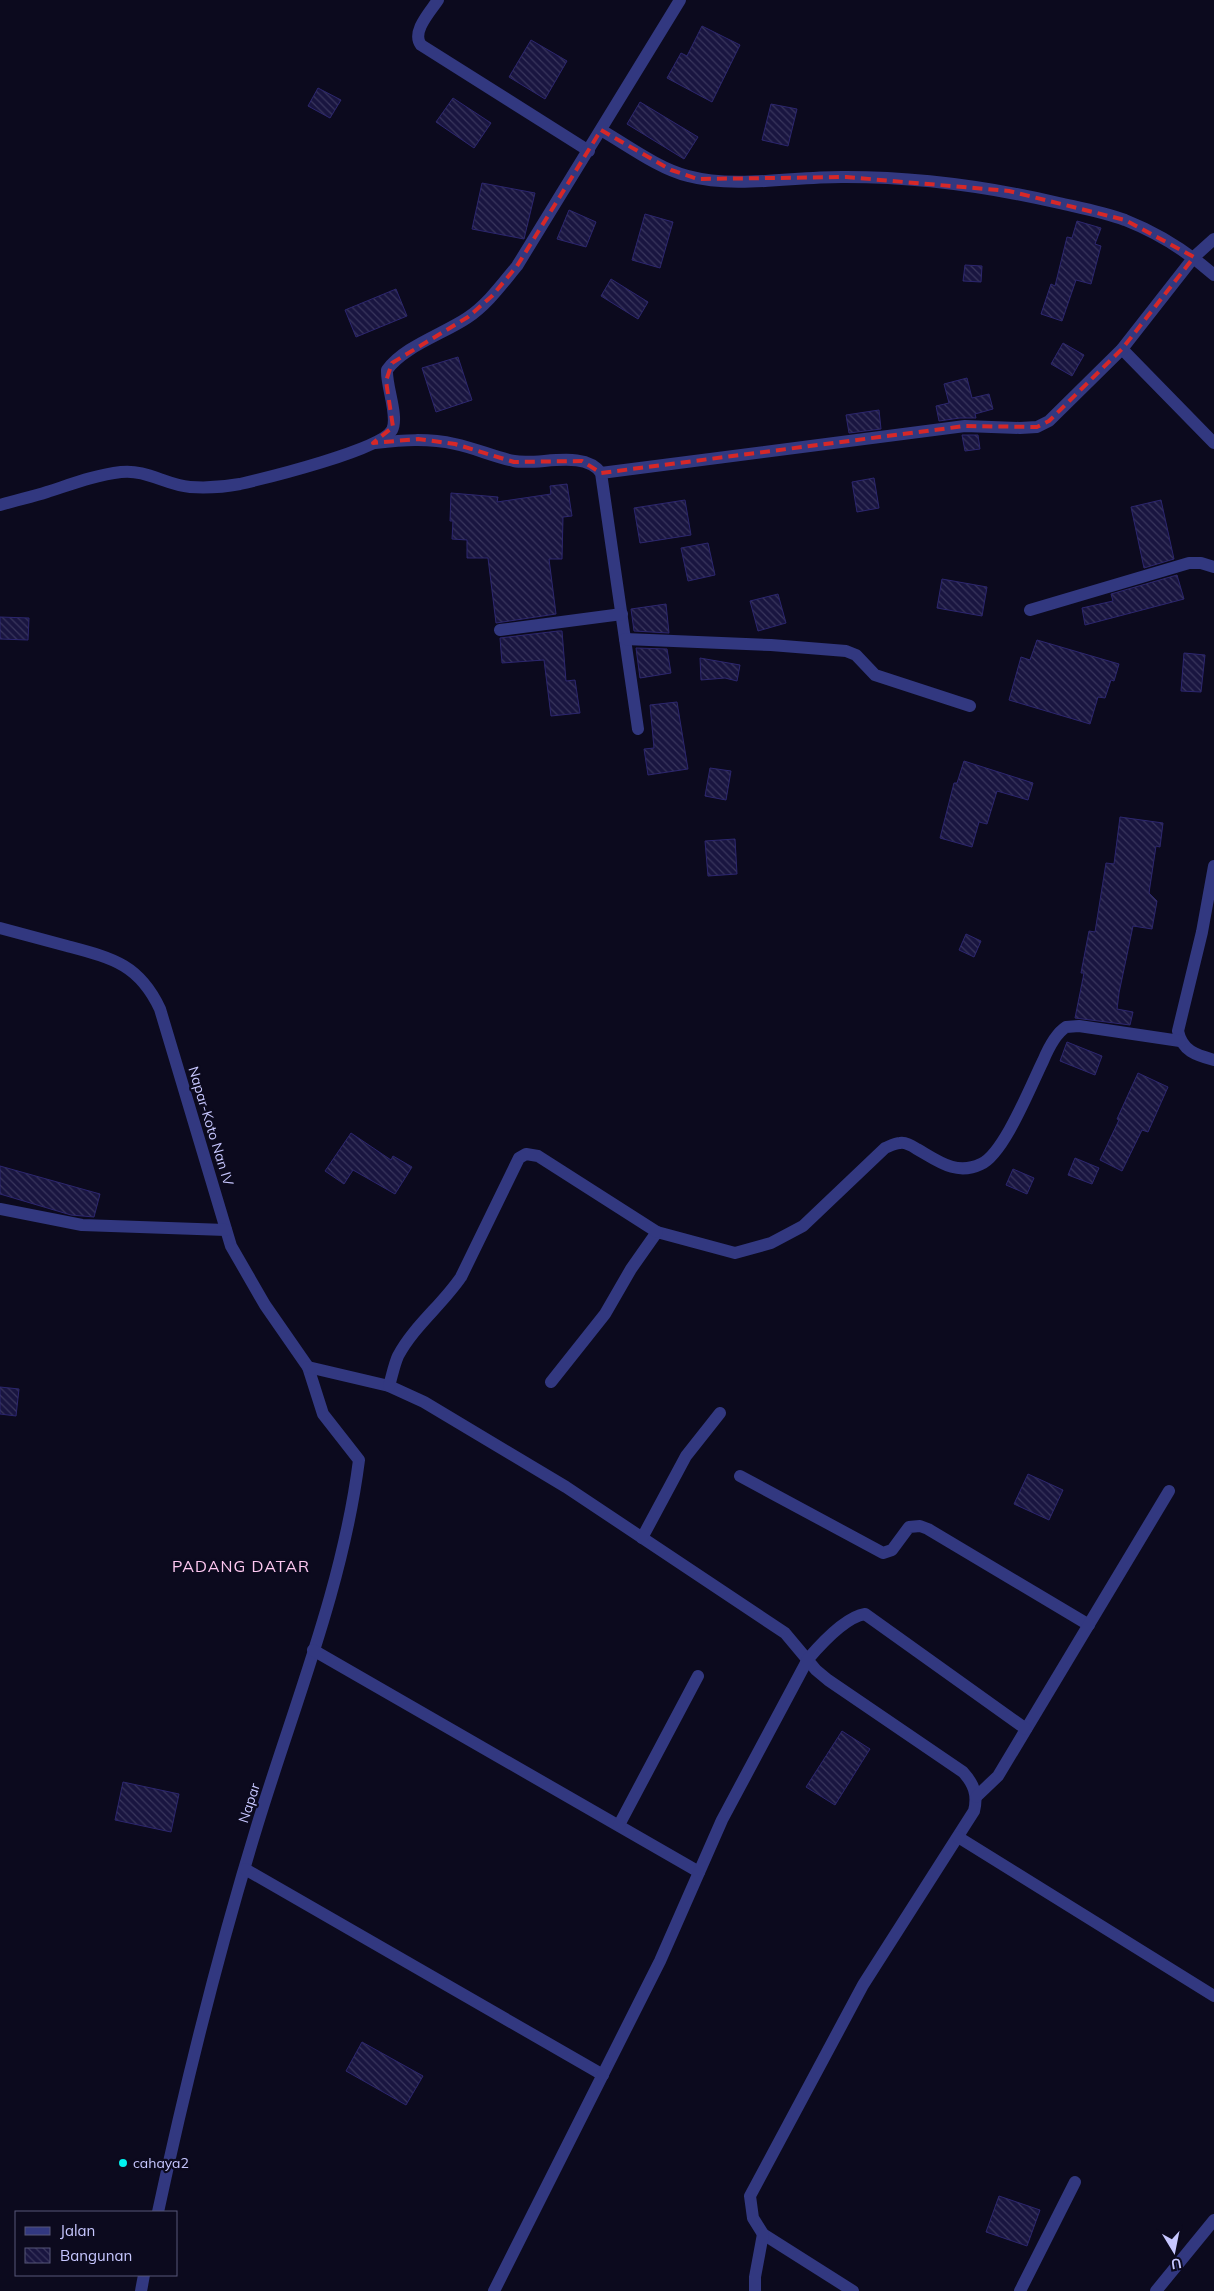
<svg xmlns="http://www.w3.org/2000/svg" width="1214" height="2291" font-family="Mulish,sans-serif">
	<defs>
		<pattern id="building-back-hatch" width="6" height="6" patternUnits="userSpaceOnUse" patternTransform="scale(1.25)"><rect width="6" height="6" fill="#191540"/><path d="M-1 5l2 2M0 0l6 6M5-1l2 2" fill="none" stroke="#39365d"/></pattern>
	</defs>
	<rect width="100%" height="100%" fill="#0c0a1e"/>
	<g fill="url(#building-back-hatch)" stroke="#2c266e">
		<polygon points="702,26 740,45 712,102 667,78 681,53 687,56"/>
		<polygon points="531,40 567,61 545,99 509,77"/>
		<polygon points="318,88 341,100 330,118 308,106"/>
		<polygon points="453,98 491,123 474,148 436,122"/>
		<polygon points="640,102 698,137 684,159 627,124"/>
		<polygon points="771,104 797,109 788,146 762,140"/>
		<polygon points="482,183 535,193 524,239 472,229"/>
		<polygon points="569,210 596,222 586,247 557,239"/>
		<polygon points="645,214 673,222 660,268 632,260"/>
		<polygon points="1077,221 1101,228 1095,244 1101,246 1091,284 1076,280 1062,321 1041,314 1051,284 1055,286 1067,237 1072,238"/>
		<polygon points="965,265 982,266 981,282 963,281"/>
		<polygon points="611,279 648,302 638,319 601,296"/>
		<polygon points="396,289 407,316 356,337 345,310"/>
		<polygon points="1063,343 1084,355 1072,376 1051,364"/>
		<polygon points="458,357 472,400 436,412 422,368"/>
		<polygon points="967,378 972,398 989,394 993,409 975,414 976,418 960,418 939,421 936,406 949,403 944,384"/>
		<polygon points="879,410 881,429 849,433 846,415"/>
		<polygon points="962,435 978,435 980,449 965,451"/>
		<polygon points="874,478 879,508 857,512 852,482"/>
		<polygon points="567,484 572,516 563,517 562,559 549,559 556,614 496,623 488,558 467,558 467,540 452,539 453,521 450,521 451,493 498,497 497,502 551,494 550,486"/>
		<polygon points="685,500 691,535 640,543 634,508"/>
		<polygon points="1161,500 1174,559 1144,568 1131,507"/>
		<polygon points="708,543 715,575 688,581 681,548"/>
		<polygon points="1177,575 1184,599 1085,625 1082,608 1113,601 1111,594"/>
		<polygon points="942,579 987,587 982,616 937,608"/>
		<polygon points="778,594 786,623 758,631 750,601"/>
		<polygon points="666,604 669,633 634,631 631,609"/>
		<polygon points="0,617 29,618 28,640 0,639"/>
		<polygon points="558,631 562,631 566,681 575,680 580,713 551,716 544,660 502,663 500,638"/>
		<polygon points="1037,640 1119,664 1114,681 1111,680 1105,698 1098,697 1090,724 1009,700 1021,657 1030,660"/>
		<polygon points="636,648 667,649 671,673 640,678"/>
		<polygon points="1184,653 1205,655 1201,692 1181,691"/>
		<polygon points="700,658 740,665 737,681 725,678 701,680"/>
		<polygon points="677,702 688,769 648,775 644,749 654,748 650,705"/>
		<polygon points="964,761 1033,783 1028,800 997,791 987,824 979,822 972,847 940,838 954,783 957,783"/>
		<polygon points="710,768 731,771 726,800 705,796"/>
		<polygon points="1120,817 1163,823 1160,847 1156,846 1149,893 1157,901 1152,929 1133,926 1119,993 1117,1009 1133,1012 1130,1025 1075,1018 1084,973 1081,973 1089,931 1095,932 1106,863 1114,864"/>
		<polygon points="735,839 737,874 708,876 705,841"/>
		<polygon points="966,934 981,941 974,957 959,950"/>
		<polygon points="1067,1042 1102,1056 1095,1075 1060,1061"/>
		<polygon points="1138,1073 1168,1087 1148,1132 1142,1130 1122,1171 1100,1160 1119,1120 1117,1119"/>
		<polygon points="351,1133 391,1160 393,1156 412,1167 395,1194 353,1170 344,1184 325,1171"/>
		<polygon points="1075,1158 1099,1168 1092,1184 1068,1175"/>
		<polygon points="0,1166 100,1194 94,1217 71,1215 0,1194"/>
		<polygon points="1013,1169 1034,1178 1027,1194 1006,1185"/>
		<polygon points="0,1387 19,1389 16,1416 0,1414"/>
		<polygon points="1028,1474 1063,1490 1049,1520 1014,1504"/>
		<polygon points="842,1731 870,1749 835,1805 806,1787"/>
		<polygon points="123,1782 179,1794 171,1832 115,1820"/>
		<polygon points="362,2042 423,2076 406,2105 346,2071"/>
		<polygon points="999,2196 1040,2210 1027,2246 986,2232"/>
	</g>
	<g fill="none" stroke-linecap="round" stroke-linejoin="round">
		<g stroke="#323880" stroke-width="12">
			<path d="M438 0C430 12 411 32 421 45L589 151"/>
			<path d="M601 130C627 145 659 169 688 176 737 189 795 176 846 177 917 177 990 187 1059 203 1081 208 1103 212 1125 220 1158 233 1188 252 1214 275"/>
			<polyline points="1122,349 1214,443"/>
			<path d="M375 443C403 440 428 438 455 444 475 448 494 457 514 461 538 466 584 449 601 473L638 729"/>
			<polyline points="601,473 965,426 1020,428 1037,427 1049,421 1122,349 1194,257 1214,239"/>
			<path d="M0 505C16 500 32 497 47 492 72 484 95 475 121 472 146 469 166 485 190 487 206 488 224 487 240 484 266 478 381 450 392 430 399 417 386 386 387 370 403 347 443 334 467 318 487 305 502 284 517 266L680 0"/>
			<polyline points="1030,610 1189,563 1201,563 1214,567"/>
			<polyline points="500,630 622,614"/>
			<polyline points="625,639 771,645 846,651 856,655 875,675 970,706"/>
			<path d="M1214 866 1202 932 1178 1031C1182 1051 1196 1055 1214 1060"/>
			<path d="M0 928C22 934 44 940 67 946 112 958 139 964 160 1009L231 1246 265 1305 308 1367 323 1414 359 1460C343 1586 294 1705 257 1826 218 1953 186 2082 158 2212"/>
			<polyline points="0,1209 82,1225 226,1230"/>
			<path d="M308 1367 389 1386 424 1402 566 1487 785 1633 816 1670 828 1680 963 1772C974 1784 978 1795 974 1811L863 1985 750 2196 753 2218 763 2234 853 2291"/>
			<path d="M551 1382 605 1314 631 1269 657 1232 735 1253 771 1243 803 1226 885 1148C890 1146 895 1143 900 1143 906 1142 912 1146 917 1149 938 1161 956 1176 981 1164 1004 1154 1031 1085 1043 1061 1048 1049 1055 1034 1066 1027L1079 1026 1180 1041"/>
			<path d="M389 1386C392 1376 394 1365 398 1356 414 1326 442 1305 461 1277L519 1158 526 1154 538 1156 657 1232"/>
			<polyline points="740,1476 883,1553 892,1550 909,1527 920,1526 928,1529 1089,1625"/>
			<polyline points="642,1538 686,1456 720,1413"/>
			<polyline points="313,1650 699,1872"/>
			<polyline points="976,1797 998,1776 1169,1491"/>
			<polyline points="619,1825 698,1676"/>
			<polyline points="958,1837 1214,1996"/>
			<polyline points="245,1869 603,2075"/>
			<polyline points="141,2291 144,2275"/>
			<path d="M494 2291 660 1961 722 1820 808 1659C820 1645 845 1617 865 1614L1026 1729"/>
			<polyline points="755,2291 755,2277 763,2234"/>
			<polyline points="1020,2291 1075,2182"/>
			<polyline points="1156,2291 1214,2220"/>
		</g>
	</g>
	<path fill="none" stroke="#d62828" stroke-width="4" stroke-dasharray="10 6" stroke-linejoin="round" d="M601 130 671 170 698 179 846 177 1009 191 1125 220 1194 257 1122 349 1049 421 1037 427 965 426 601 473 582 461 514 462 455 444 418 439 373 443 393 427 386 381 392 363 468 317 492 296 517 266Z"/>
	<circle fill="#00f2ef" stroke="#0c0a1e" stroke-width="2" cx="123" cy="2163" r="5"/>
	<g text-anchor="middle" stroke-width="4.5" stroke-linejoin="round" paint-order="stroke">
		<g font-size="14" fill="#c7c7ff" stroke="#0c0a1e">
			<text transform="translate(211 1126) rotate(73)" y="5">Napar-Koto Nan IV</text>
			<text transform="translate(249 1803) rotate(-72)" y="5">Napar</text>
		</g>
		<g font-size="14" fill="#c7c7ff" stroke="#0c0a1e" text-anchor="start">
			<text x="133" y="2168">cahaya2</text>
		</g>
		<g font-size="16" letter-spacing="1" fill="#ffc9f2" stroke="#0c0a1e">
			<text x="241" y="1572">PADANG DATAR</text>
		</g>
	</g>
	<rect x="15" y="2211" width="162" height="65" fill="#0c0a1e" stroke="#575678"/>
	<rect x="25" y="2227" width="25" height="8" fill="#323880" stroke="#575678"/>
	<text x="60" y="2236" font-size="15" fill="#c7c7ff">Jalan</text>
	<rect x="25" y="2248" width="25" height="15" fill="url(#building-back-hatch)" stroke="#575678"/>
	<text x="60" y="2261" font-size="15" fill="#c7c7ff">Bangunan</text>
	<g transform="translate(1174 2251) rotate(170)" stroke="#0c0a1e" stroke-width="4" paint-order="stroke">
	<path d="M0-4L9 19L0 12L-9 19Z" fill="#c7c7ff"/>
	<text y="-8" font-size="14" font-weight="bold" text-anchor="middle" fill="#c7c7ff">U</text>
	</g>
</svg>
